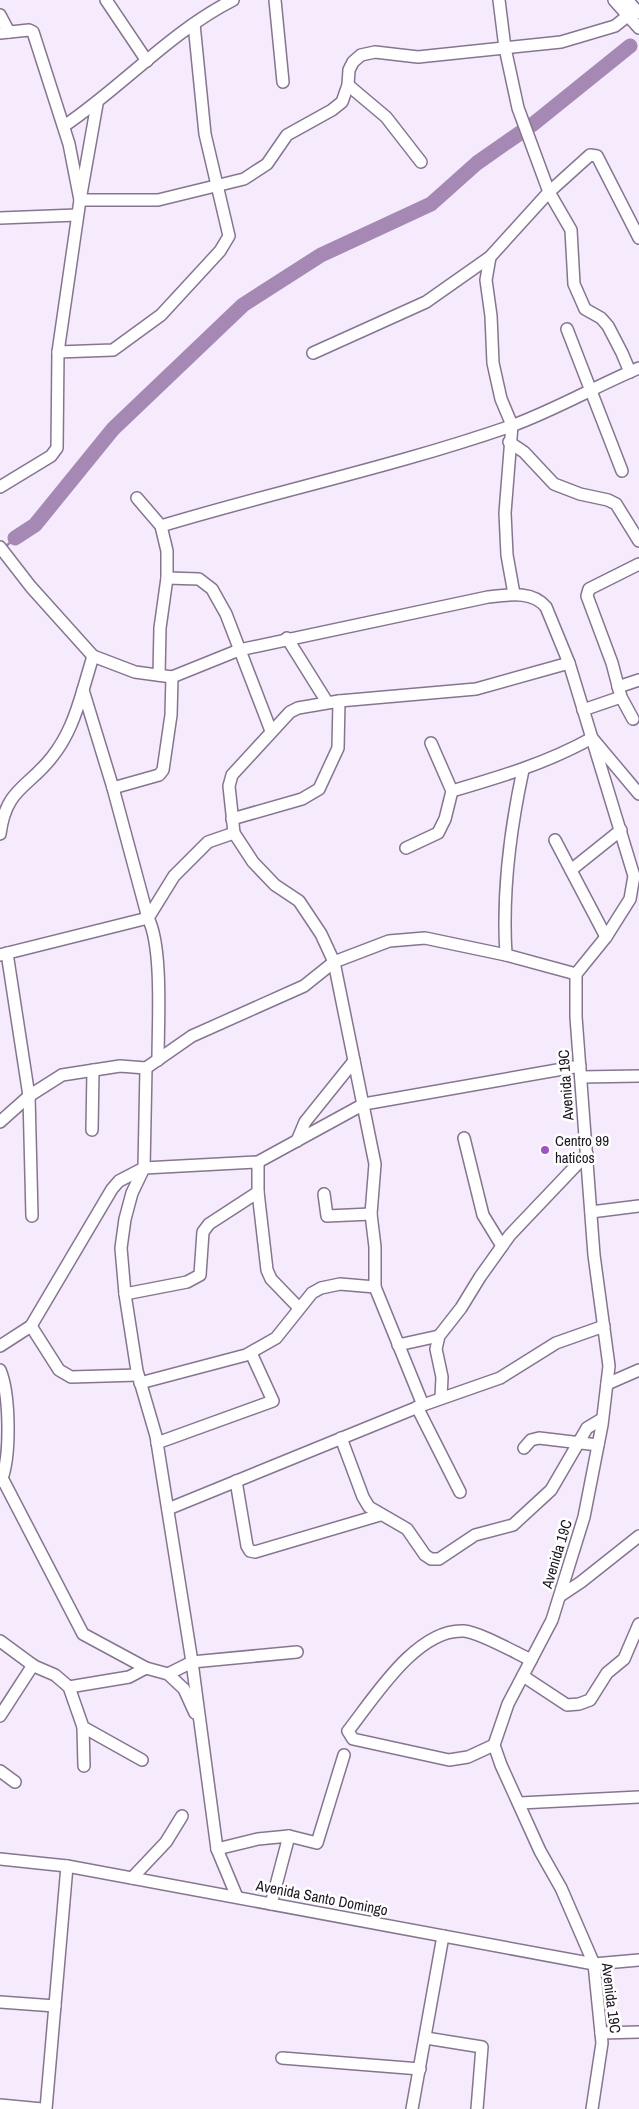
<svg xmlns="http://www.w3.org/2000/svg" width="639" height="2109" font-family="'Archivo Narrow',sans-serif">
	<rect width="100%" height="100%" fill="#f6eafd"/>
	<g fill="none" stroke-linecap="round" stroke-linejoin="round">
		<polyline stroke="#a589b4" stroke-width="2.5" points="5,547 15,538"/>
		<g stroke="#a589b4" stroke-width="15">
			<polyline points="532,125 630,46"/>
			<polyline points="15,538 35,525 113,429 243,305 321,255 431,204 477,163 520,133"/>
		</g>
		<g stroke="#867590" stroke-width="14">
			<g id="minor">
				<polyline points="106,0 147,61"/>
				<polyline points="275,0 283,82"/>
				<polyline points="499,0 505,48 518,108 549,192 571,230 574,284 585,309 601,318 608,326 622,353 630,372"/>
				<polyline points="614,0 639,28"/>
				<polyline points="627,0 639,13"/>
				<polyline points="0,15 9,32"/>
				<polyline points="0,33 29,30 33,32 69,144 80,200 58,352 57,448 51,456 0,487"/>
				<polyline points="348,85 386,117 421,162"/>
				<polyline points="97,104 80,200 158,200 244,179 267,164 287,135 332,110 342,102 348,85 349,70 353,62 361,55 375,52 418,57 561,42 615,26 635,10"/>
				<path d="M64 126C122 87 170 32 233 0"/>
				<polyline points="0,218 77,215"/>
				<polyline points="490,257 486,280 491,316 493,363 501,399 512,425 505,513 507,555 514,594"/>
				<polyline points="567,329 622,471"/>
				<polyline points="58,352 113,350 161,315 220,251 229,236 205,134 194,24"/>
				<polyline points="313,353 426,302 490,257 549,192 590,155 597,156 639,238"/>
				<polyline points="509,442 524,452 554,484 580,494 608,500 616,504 639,541"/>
				<polyline points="137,498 161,526 167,551 167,578 160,628 159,675"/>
				<path d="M161 526C277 491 396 466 511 426 555 410 596 386 639 368"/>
				<path d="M0 547 31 587 93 656 135 672 172 677 239 650 488 597C508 595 532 590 546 607L569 663 634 876 630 899 606 937 576 974"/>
				<polyline points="167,578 199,579 212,589 226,614 271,731"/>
				<polyline points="287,638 327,702"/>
				<path d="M93 656 83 690 113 788 148 918C163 947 158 1024 158 1060"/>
				<polyline points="618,687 639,680"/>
				<polyline points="583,710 621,697"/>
				<polyline points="633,719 621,697 612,663 587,596 589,589 639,564"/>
				<polyline points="113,788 159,775 163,770 171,715 172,677"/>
				<path d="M452 791C500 777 547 763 592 738L639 794"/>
				<polyline points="232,819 302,799 319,789 338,748 339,701"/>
				<path d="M0 834C6 788 28 788 52 757 68 737 76 714 83 690"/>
				<polyline points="555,840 606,937"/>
				<polyline points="406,848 438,833 445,819 452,791 431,743"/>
				<polyline points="571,870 621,830"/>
				<polyline points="7,953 29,1096 32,1216"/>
				<polyline points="0,955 148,918 174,876 208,842 234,833"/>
				<path d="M506 955C502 893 510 830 523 770"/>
				<polyline points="576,974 576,1017 594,1255 609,1366 602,1425 584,1517 552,1620 508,1704 494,1745 501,1765 540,1851 561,1888 594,1964 602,2043 592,2109"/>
				<polyline points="146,1068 144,1168 132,1193 125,1219 121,1248 125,1294 137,1371 156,1436 192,1662 217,1849 237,1897"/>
				<polyline points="581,1077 639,1076"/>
				<polyline points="0,1122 29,1096 62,1075 120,1066 146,1068 192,1036 304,986 334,962 389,941 425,938 506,955 576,974"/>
				<polyline points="92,1130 93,1070"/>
				<polyline points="464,1138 483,1215 502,1246"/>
				<polyline points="297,1141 305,1122 354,1061"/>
				<polyline points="258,1162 258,1192 267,1270 271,1279 299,1308"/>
				<polyline points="324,1194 327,1216 371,1214"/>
				<polyline points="591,1212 639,1206"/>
				<polyline points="125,1294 187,1282 200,1275 203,1232 209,1224 258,1192"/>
				<polyline points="31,1326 59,1370 71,1377 138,1375"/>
				<polyline points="398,1345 439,1336"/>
				<polyline points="0,1346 31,1326 112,1189 119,1181 144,1168 258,1162 364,1104 580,1066"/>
				<path d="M0 1370C10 1394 11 1457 1 1481"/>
				<polyline points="140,1383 246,1355 276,1338 312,1293 321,1288 340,1284 375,1287"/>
				<polyline points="607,1384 639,1370"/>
				<polyline points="441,1398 442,1377 436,1349 439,1336 461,1308 480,1277 510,1235 587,1154"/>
				<polyline points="423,1405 375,1287 375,1247 371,1214 375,1164 334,962 321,934 299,901 275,885 253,862 234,833 229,786 232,775 290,712 298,708 339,701 476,689 569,663"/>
				<polyline points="417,1407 460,1492"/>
				<polyline points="341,1438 363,1497 369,1507 407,1529 425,1555 431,1559 439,1559 475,1535 513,1525 551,1490 587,1428 602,1419"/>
				<polyline points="157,1443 273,1401 251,1353"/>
				<polyline points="524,1448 531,1440 539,1438 598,1445"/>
				<polyline points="0,1474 83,1634 146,1668 168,1674 184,1689 195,1713"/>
				<polyline points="236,1481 247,1546 250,1551 255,1552 380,1515"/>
				<polyline points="168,1509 423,1405 500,1378 556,1343 604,1326"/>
				<polyline points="560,1596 581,1582 639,1536"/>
				<polyline points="0,1641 34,1666 55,1675 69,1687 83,1727 142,1760"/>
				<polyline points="168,1674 192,1662 297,1652"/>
				<polyline points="523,1676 567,1705 579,1704 590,1700 607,1673 624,1659 639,1624"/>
				<polyline points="69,1687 129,1677 146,1668"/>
				<polyline points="0,1716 33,1665"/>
				<polyline points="83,1727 84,1766"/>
				<path d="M494 1745 468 1757 449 1760 353 1739 348 1731C374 1698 417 1628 464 1631 479 1632 516 1653 531 1660"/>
				<polyline points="0,1771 15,1782"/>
				<polyline points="520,1803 639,1797"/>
				<polyline points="217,1849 258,1839 289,1836 317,1843 344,1755"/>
				<polyline points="0,1859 67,1866 594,1964 639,1960"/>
				<polyline points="132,1878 166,1842 182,1816"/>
				<polyline points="271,1904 289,1836"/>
				<polyline points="0,2002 55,2006"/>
				<polyline points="601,2033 639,2032"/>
				<polyline points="426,2038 482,2047 477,2109"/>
				<polyline points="282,2058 420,2069"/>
				<polyline points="0,2105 42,2109"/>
				<polyline points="46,2109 67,1866"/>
				<polyline points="412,2109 443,1936"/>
			</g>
		</g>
		<use href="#minor" stroke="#fff" stroke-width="11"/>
	</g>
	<circle fill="#9f52c4" stroke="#fff" stroke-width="2" cx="545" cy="1150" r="5"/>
	<g text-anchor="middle" stroke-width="5" stroke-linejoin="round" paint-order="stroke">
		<g font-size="15" fill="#1b151f" stroke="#fff">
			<text transform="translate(566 1085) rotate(-94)" y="5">Avenida 19C</text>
			<text transform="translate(557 1554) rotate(-73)" y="5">Avenida 19C</text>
			<text transform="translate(322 1898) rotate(11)" y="5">Avenida Santo Domingo</text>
			<text transform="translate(611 1998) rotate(83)" y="5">Avenida 19C</text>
		</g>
		<g font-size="15" fill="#1b151f" stroke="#fff" text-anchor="start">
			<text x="555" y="1146">Centro 99<tspan x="555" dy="17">haticos</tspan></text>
		</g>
	</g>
</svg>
